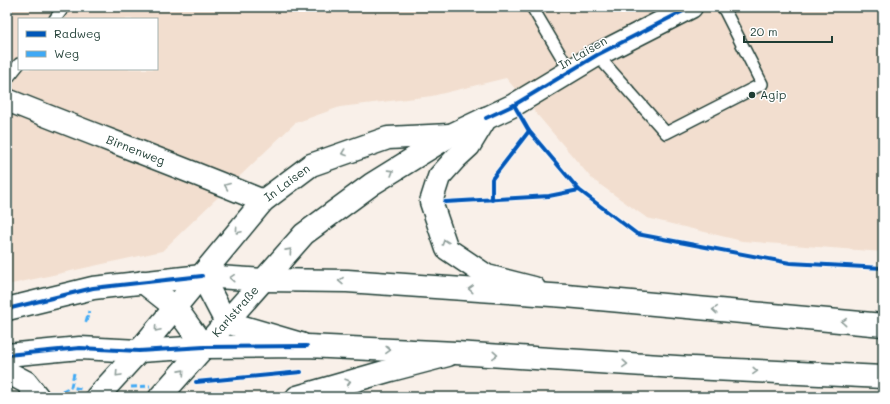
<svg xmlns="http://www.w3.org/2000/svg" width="890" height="404" font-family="Mali,sans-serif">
	<rect width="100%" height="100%" fill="#f9f0e9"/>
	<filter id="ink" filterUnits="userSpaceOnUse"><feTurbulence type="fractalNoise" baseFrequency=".025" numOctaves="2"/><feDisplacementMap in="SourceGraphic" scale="8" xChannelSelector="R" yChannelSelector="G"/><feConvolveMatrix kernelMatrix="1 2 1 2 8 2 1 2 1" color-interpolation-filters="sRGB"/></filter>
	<g filter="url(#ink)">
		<path fill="#f2decf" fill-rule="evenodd" d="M7 7H883V252L742 241 647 218 592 179 506 78 432 96 340 107 295 123 162 251 7 285ZM19 19H157V69H19Z"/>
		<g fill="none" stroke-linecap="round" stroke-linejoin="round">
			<g stroke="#1f3d34" stroke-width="14">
				<g id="lane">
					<polyline points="532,7 570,71"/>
					<polyline points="55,19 64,7"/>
					<polyline points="597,55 666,133 762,84 723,7"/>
					<polyline points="7,79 19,64"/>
				</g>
			</g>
			<g stroke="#1f3d34" stroke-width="25">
				<g id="street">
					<path id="s1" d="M7 100C92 134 178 166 263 201"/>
				</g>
			</g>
			<g stroke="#1f3d34" stroke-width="25">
				<g id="secondary">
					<polyline points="486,118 469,146 456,158 439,177 431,202 447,249 487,276 534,288"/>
					<polyline points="202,276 226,322 301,344"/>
					<polyline points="143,282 176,308 204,347"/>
					<polyline points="7,372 26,382 38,397"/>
					<path id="s2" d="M97 397 139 351 263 201 311 165 388 138 450 135"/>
					<path id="s3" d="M160 397 304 234 372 184 451 135 514 105 597 55 691 7"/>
					<polyline points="297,397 391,370 448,355"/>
				</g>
			</g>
			<g stroke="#1f3d34" stroke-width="25">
				<g id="primary">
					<polyline points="7,309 93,288 202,276 263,280 347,281 566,296 883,325"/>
					<polyline points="7,355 80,348 139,351 204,347 307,346 456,353 692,368 883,377"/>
				</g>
			</g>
			<use href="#lane" stroke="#fff" stroke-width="11"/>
			<use href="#street" stroke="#fff" stroke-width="22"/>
			<use href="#secondary" stroke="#fff" stroke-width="22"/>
			<use href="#primary" stroke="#fff" stroke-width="22"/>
			<g stroke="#3fa9f5" stroke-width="3" stroke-dasharray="6 3" stroke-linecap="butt">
				<polyline points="86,322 89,311"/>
				<polyline points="74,373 71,387 81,389"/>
				<polyline points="131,387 150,386"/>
				<polyline points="54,395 71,387"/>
			</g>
			<g stroke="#fff" stroke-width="6">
				<g id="cycleway">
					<polyline points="514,105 529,131 579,190 637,234 790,263 883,268"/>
					<polyline points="486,118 514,105 597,55 691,7"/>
					<polyline points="492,200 492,179 529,131"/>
					<polyline points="445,202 549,196 579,190"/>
					<polyline points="7,309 93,288 202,276"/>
					<polyline points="7,355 80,348 139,351 204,347 307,346"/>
					<polyline points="196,382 301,372"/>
				</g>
			</g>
			<use href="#cycleway" stroke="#0057b8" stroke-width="4"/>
		</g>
		<defs><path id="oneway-chevron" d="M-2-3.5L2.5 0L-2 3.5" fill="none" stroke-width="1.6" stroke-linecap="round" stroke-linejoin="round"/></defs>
		<g stroke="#8f9e9a">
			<use href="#oneway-chevron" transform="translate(344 153) rotate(160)"/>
			<use href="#oneway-chevron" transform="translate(391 172) rotate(-32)"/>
			<use href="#oneway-chevron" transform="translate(227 186) rotate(-158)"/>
			<use href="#oneway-chevron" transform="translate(238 231) rotate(130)"/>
			<use href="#oneway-chevron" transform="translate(445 242) rotate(-109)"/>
			<use href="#oneway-chevron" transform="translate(289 251) rotate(-48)"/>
			<use href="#oneway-chevron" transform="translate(232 278) rotate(-176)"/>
			<use href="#oneway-chevron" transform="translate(341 281) rotate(-179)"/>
			<use href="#oneway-chevron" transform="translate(471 289) rotate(-176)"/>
			<use href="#oneway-chevron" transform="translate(715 310) rotate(-175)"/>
			<use href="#oneway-chevron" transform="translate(844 322) rotate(-175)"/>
			<use href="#oneway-chevron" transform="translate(157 329) rotate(130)"/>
			<use href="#oneway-chevron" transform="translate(388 350) rotate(2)"/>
			<use href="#oneway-chevron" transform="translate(495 355) rotate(4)"/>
			<use href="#oneway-chevron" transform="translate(625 364) rotate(4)"/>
			<use href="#oneway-chevron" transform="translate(755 371) rotate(3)"/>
			<use href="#oneway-chevron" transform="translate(182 372) rotate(-48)"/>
			<use href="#oneway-chevron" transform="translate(118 374) rotate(133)"/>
			<use href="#oneway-chevron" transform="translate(348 382) rotate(-16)"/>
		</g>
	</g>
	<circle fill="#1f3d34" stroke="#fff" stroke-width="1.5" cx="752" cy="95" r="4"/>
	<g text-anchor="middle" stroke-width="3" stroke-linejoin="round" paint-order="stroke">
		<g font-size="12" fill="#1f3d34" stroke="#fff">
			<text transform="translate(583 53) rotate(-30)" y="4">In Laisen</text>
			<text dy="4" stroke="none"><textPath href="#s1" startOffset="138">Birnenweg</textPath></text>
			<text dy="4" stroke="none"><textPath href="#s2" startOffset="287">In Laisen</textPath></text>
			<text dy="4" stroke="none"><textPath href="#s3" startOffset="114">Karlstraße</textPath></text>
		</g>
		<g font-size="12" fill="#1f3d34" stroke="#fff" text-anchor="start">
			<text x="760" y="99">Agip</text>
		</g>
	</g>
	<rect width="890" height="404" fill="none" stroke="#fff" stroke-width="24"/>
	<rect x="12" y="12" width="866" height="380" fill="none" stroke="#1f3d34" stroke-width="1.5" filter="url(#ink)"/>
	<rect x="18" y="18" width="140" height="52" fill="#ffffff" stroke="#a5b1ae"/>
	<rect x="26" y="31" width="20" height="6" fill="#0057b8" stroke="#a5b1ae"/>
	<text x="54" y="38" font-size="12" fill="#1f3d34">Radweg</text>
	<rect x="26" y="51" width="20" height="6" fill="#3fa9f5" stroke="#a5b1ae"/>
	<text x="54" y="58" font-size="12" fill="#1f3d34">Weg</text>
	<path d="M744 36v6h88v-6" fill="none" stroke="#1f3d34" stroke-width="2"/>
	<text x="750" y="36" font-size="12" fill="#1f3d34" stroke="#ffffff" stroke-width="3" paint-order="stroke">20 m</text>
</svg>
